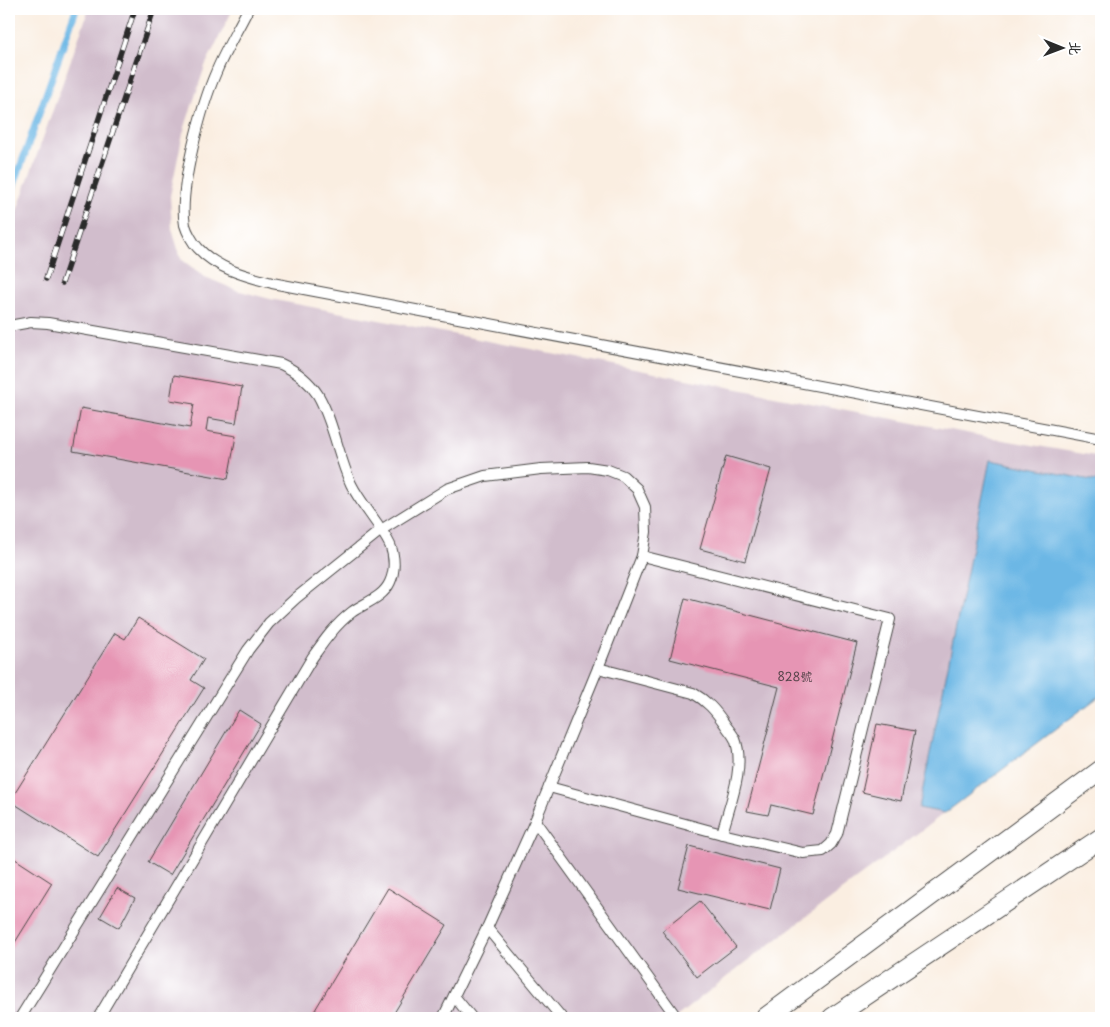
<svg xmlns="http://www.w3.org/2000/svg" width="1110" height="1027" font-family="'Playpen Sans','LXGW WenKai TC',sans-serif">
	<rect width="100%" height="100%" fill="#fff"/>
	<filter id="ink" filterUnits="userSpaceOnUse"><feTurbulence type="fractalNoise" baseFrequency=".02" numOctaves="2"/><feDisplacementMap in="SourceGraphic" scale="10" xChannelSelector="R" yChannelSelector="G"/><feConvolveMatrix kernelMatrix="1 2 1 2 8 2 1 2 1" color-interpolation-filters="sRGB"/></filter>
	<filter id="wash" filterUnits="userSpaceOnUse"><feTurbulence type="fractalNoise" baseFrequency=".0096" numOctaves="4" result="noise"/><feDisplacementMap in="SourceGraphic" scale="20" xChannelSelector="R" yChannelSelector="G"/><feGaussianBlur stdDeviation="1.12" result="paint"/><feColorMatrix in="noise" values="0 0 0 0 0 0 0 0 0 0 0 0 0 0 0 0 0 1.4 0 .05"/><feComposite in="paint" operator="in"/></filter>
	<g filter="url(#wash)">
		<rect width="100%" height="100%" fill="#faeee1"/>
		<polygon fill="#d1bdcc" points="89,9 233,9 205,66 183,133 170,196 172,229 181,259 205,277 236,290 270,299 992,438 1101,457 1101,695 728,976 675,1018 9,1018 9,233"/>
		<polygon fill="#6cb7e5" stroke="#4c7188" points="990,460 1101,482 1101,695 945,813 919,808"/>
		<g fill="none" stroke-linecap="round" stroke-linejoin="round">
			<polyline stroke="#6cb7e5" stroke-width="7" points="9,199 76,9"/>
		</g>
		<g id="blocks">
			<g fill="#e695b4">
				<polygon points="174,375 242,387 236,423 208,418 206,431 236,436 228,479 73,451 81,408 190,428 194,404 170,400"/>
				<polygon points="726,456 771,469 745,561 700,549"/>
				<polygon points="685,598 857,643 813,815 771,805 768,815 747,811 779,687 670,659"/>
				<polygon points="138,618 204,659 191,680 204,688 98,857 10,801 115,633 125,639"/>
				<polygon points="239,710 261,724 170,875 148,862"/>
				<polygon points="877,724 915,731 901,801 862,792"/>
				<polygon points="689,846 780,869 770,910 678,888"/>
				<polygon points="9,855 52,883 9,952"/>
				<polygon points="117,888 135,898 119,928 100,917"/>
				<polygon points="388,888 447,925 391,1018 317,1018 312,1015"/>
				<polygon points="700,901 736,947 697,977 662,931"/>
			</g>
		</g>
	</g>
	<g filter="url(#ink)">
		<use href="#blocks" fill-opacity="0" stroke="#4a4846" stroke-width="1"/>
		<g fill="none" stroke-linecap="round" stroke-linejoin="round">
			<g stroke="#4a4846" stroke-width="12">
				<g id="service">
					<path d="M248 9C238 29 226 49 217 70 202 104 178 190 185 225 187 232 193 243 198 248 217 269 246 276 272 283L1101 439"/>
					<path d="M9 326 31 322 48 323 281 364C296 371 309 381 318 395 334 423 338 456 351 484 362 506 380 524 390 545 395 557 395 571 390 582 383 598 364 603 352 612 335 625 324 641 312 658L98 1018"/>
					<path d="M598 668 693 693C707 701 715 710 724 723 727 728 732 733 735 739 746 767 729 806 722 834"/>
					<polyline points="549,787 722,834 803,853 823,851 831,844 837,834 890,619 642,556"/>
					<polyline points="487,928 562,1018"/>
					<polyline points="454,996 472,1018"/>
					<polyline points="20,1018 248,650 269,623 296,598 381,530 447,489 485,476 541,469 588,467 608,470 623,476 637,489 645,507 646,532 642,556 598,668 535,821"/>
					<polyline points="443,1018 487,928 535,821 677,1018"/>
				</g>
			</g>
			<g stroke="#4a4846" stroke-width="21">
				<g id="minor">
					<polyline points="765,1018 1101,770"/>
					<polyline points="832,1018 1101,838"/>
				</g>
			</g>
			<use href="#service" stroke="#fff" stroke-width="10"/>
			<use href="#minor" stroke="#fff" stroke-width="19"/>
			<g stroke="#2b2b2b" stroke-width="5.5">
				<g id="rail">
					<polyline points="46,279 135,9"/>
					<polyline points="62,283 154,9"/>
				</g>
			</g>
			<use href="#rail" stroke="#fff" stroke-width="4" stroke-dasharray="11" stroke-linecap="butt"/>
		</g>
	</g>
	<g text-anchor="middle" stroke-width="5" stroke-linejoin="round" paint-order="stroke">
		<g font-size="12" fill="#5a464d">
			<text x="795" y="681">828號</text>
		</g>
	</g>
	<rect width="1110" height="1027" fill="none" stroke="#fff" stroke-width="30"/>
	<g transform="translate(1062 48) rotate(91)" stroke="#ffffff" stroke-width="4" paint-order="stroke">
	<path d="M0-4L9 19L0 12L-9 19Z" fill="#2b2b2b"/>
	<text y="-8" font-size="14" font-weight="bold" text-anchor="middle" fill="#2b2b2b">北</text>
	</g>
</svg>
